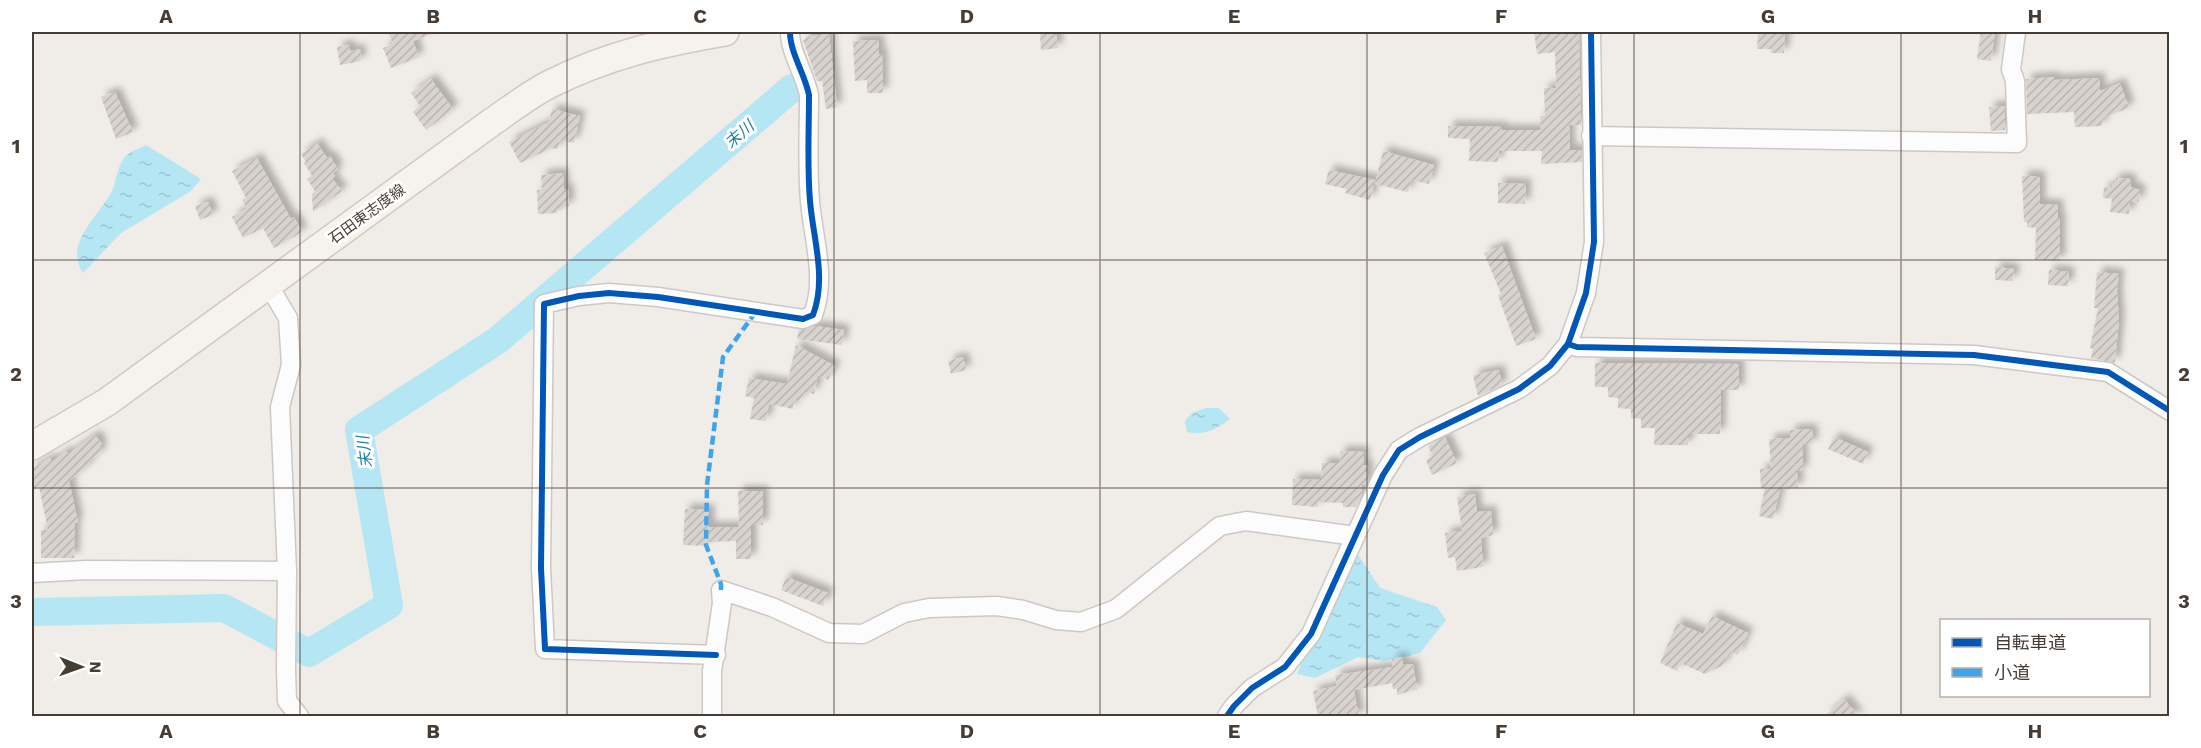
<svg xmlns="http://www.w3.org/2000/svg" width="2201" height="748" font-family="'Work Sans','Noto Sans JP',sans-serif">
	<defs>
		<pattern id="water-ripples" width="26" height="14" patternUnits="userSpaceOnUse" patternTransform="scale(1.5)"><rect width="26" height="14" fill="#b4e6f3"/><path d="M2 4q2-2 4 0t4 0M15 11q2-2 4 0t4 0" fill="none" stroke="#9cc6d1"/></pattern>
		<pattern id="building-hatch" width="6" height="6" patternUnits="userSpaceOnUse" patternTransform="scale(1.5)"><rect width="6" height="6" fill="#d8d3cf"/><path d="M-1 1l2-2M0 6l6-6M5 7l2-2" fill="none" stroke="#bbb6b2"/></pattern>
		<filter id="shadow"><feDropShadow dx="5.5" dy="-5.5" stdDeviation="3" flood-color="#0004"/></filter>
	</defs>
	<rect width="100%" height="100%" fill="#f0ece8"/>
	<g fill="url(#water-ripples)">
		<path d="M146 145 201 179 191 191 121 233 83 273C63 243 99 217 112 191 117 180 117 166 125 157 130 151 139 149 146 145Z"/>
		<path d="M1206 408H1219L1230 419C1216 429 1205 436 1187 432L1185 421 1192 413Z"/>
		<polygon points="1351,544 1380,588 1437,607 1446,620 1420,653 1384,661 1358,657 1315,678 1297,674"/>
	</g>
	<g fill="none" stroke-linecap="round" stroke-linejoin="round">
		<polyline stroke="#b4e6f3" stroke-width="28" points="32,612 224,608 309,653 389,605 359,430 498,340 792,88"/>
	</g>
	<g fill="url(#building-hatch)" filter="url(#shadow)">
		<polygon points="388,32 436,32 413,41 419,57 391,68 383,48 393,44"/>
		<polygon points="1040,32 1056,32 1058,48 1041,50"/>
		<polygon points="1534,32 1579,32 1581,125 1569,125 1570,150 1581,150 1582,162 1541,164 1542,151 1499,151 1498,162 1469,161 1470,139 1448,138 1448,126 1502,127 1502,130 1541,130 1540,116 1545,116 1544,88 1556,88 1555,52 1537,54"/>
		<polygon points="1758,32 1785,32 1784,53 1771,53 1771,49 1757,49"/>
		<polygon points="1981,32 1995,32 1991,61 1977,59"/>
		<polygon points="829,34 837,107 826,109 822,81 817,81 803,40 806,39 806,37"/>
		<polygon points="879,40 879,54 882,54 883,93 867,93 867,80 855,81 853,41"/>
		<polygon points="349,45 350,51 360,49 361,61 340,65 337,47"/>
		<polygon points="2054,77 2054,80 2100,78 2100,91 2120,83 2129,108 2102,118 2102,126 2075,127 2074,112 2027,114 2026,79"/>
		<polygon points="431,79 453,109 426,130 413,112 420,106 411,93"/>
		<polygon points="115,92 133,132 116,139 101,97"/>
		<polygon points="2005,106 2005,130 1991,131 1989,107"/>
		<polygon points="552,109 580,116 574,143 560,140 558,149 552,148 520,163 509,142 549,122"/>
		<polygon points="317,143 327,158 330,156 338,169 333,173 335,176 332,178 342,191 313,212 312,194 315,191 307,179 312,176 304,163 306,162 301,154"/>
		<polygon points="1383,151 1434,165 1429,184 1411,180 1408,192 1375,184"/>
		<polygon points="257,158 291,219 294,217 302,232 274,248 263,228 243,238 232,217 247,209 242,200 246,198 232,171"/>
		<polygon points="1329,170 1375,180 1370,200 1345,193 1347,189 1325,184"/>
		<polygon points="563,173 564,189 568,189 569,206 562,207 562,209 557,209 557,213 538,214 537,190 542,190 541,175"/>
		<polygon points="2022,176 2038,176 2040,178 2040,204 2058,205 2058,218 2060,218 2060,261 2035,260 2036,228 2027,227 2027,222 2024,222"/>
		<polygon points="2116,178 2130,179 2131,187 2140,190 2139,202 2130,201 2129,214 2110,212 2112,199 2103,198 2104,187 2112,188 2113,181 2116,181"/>
		<polygon points="1498,183 1526,184 1525,204 1498,203"/>
		<polygon points="208,202 213,215 200,220 195,206"/>
		<polygon points="1502,246 1536,339 1516,346 1498,295 1501,294 1484,253"/>
		<polygon points="1995,267 2014,269 2013,281 1995,280"/>
		<polygon points="2049,270 2069,272 2068,286 2048,285"/>
		<polygon points="2097,272 2119,274 2117,291 2119,321 2115,363 2091,358 2093,349 2090,348 2098,308 2094,308"/>
		<polygon points="816,326 844,330 842,345 797,339 799,330"/>
		<polygon points="796,345 835,366 828,380 818,375 814,394 805,392 799,401 794,400 793,409 769,404 766,421 750,419 754,398 745,396 749,378 787,384"/>
		<polygon points="963,357 966,370 951,374 948,361"/>
		<polygon points="1595,363 1739,364 1739,390 1721,390 1720,434 1688,434 1688,445 1654,445 1655,428 1641,428 1641,419 1631,418 1631,409 1618,408 1618,398 1608,397 1608,387 1595,387"/>
		<polygon points="1499,370 1502,385 1478,396 1473,375"/>
		<polygon points="1812,429 1813,444 1802,445 1803,471 1797,471 1798,488 1780,489 1773,519 1759,516 1765,488 1761,488 1760,469 1771,469 1769,439 1790,438 1790,430"/>
		<polygon points="95,435 102,444 99,446 102,451 88,462 90,464 69,481 78,522 75,523 74,558 41,558 41,530 48,530 39,487 32,491 32,469 50,458 52,462 66,451 68,454"/>
		<polygon points="1445,437 1457,463 1432,475 1426,460 1433,456 1428,446"/>
		<polygon points="1834,437 1868,452 1863,464 1828,449"/>
		<polygon points="1340,451 1364,452 1363,465 1368,465 1367,483 1366,485 1362,485 1361,496 1356,507 1343,507 1343,503 1318,502 1318,507 1292,505 1293,479 1321,480 1322,463 1339,463"/>
		<polygon points="738,491 763,491 763,525 751,525 751,559 736,559 736,541 708,542 708,546 683,545 685,509 709,510 709,527 739,527"/>
		<polygon points="1475,494 1477,512 1491,511 1493,535 1481,538 1483,567 1457,571 1455,557 1448,558 1445,533 1462,531 1457,497"/>
		<polygon points="786,577 828,593 823,606 781,590"/>
		<polygon points="1712,616 1748,633 1738,655 1730,651 1723,665 1705,674 1680,663 1677,671 1660,663 1677,623 1703,634"/>
		<polygon points="1402,657 1403,665 1413,664 1417,689 1397,695 1397,689 1393,689 1392,683 1354,690 1359,717 1318,717 1313,691 1337,686 1335,675 1393,667 1392,659"/>
		<polygon points="1844,699 1859,717 1824,717"/>
	</g>
	<g fill="none" stroke-linecap="round" stroke-linejoin="round">
		<g stroke="#cdc8c4" stroke-width="21">
			<g id="minor">
				<polyline points="1591,136 2017,143 2015,81 2011,69 2016,32"/>
				<polyline points="269,286 288,318 291,365 280,407 287,571 286,670 287,701 299,716"/>
				<polyline points="1568,344 1577,347 1974,355 2108,372 2170,411"/>
				<polyline points="32,573 86,570 287,571"/>
				<path d="M716 655 545 649 541 568 544 304 579 296 609 293 658 297 803 319 813 315C827 278 813 238 810 201 807 166 809 130 809 95 805 74 790 53 790 32"/>
				<polyline points="712,716 712,671 722,603 721,590 772,607 829,633 863,634 904,613 929,608 997,606 1023,610 1056,620 1081,622 1116,609 1220,526 1246,521 1355,536"/>
				<polyline points="1227,716 1234,706 1252,688 1285,667 1311,634 1383,475 1399,450 1420,437 1519,389 1550,366 1568,344 1586,293 1594,242 1591,32"/>
			</g>
		</g>
		<g stroke="#d2c9bf" stroke-width="30">
			<path id="secondary" d="M32 446 107 402 492 122C511 109 530 94 550 84 608 55 661 43 725 32"/>
		</g>
		<use href="#minor" stroke="#fdfcfc" stroke-width="18"/>
		<use href="#secondary" stroke="#f6f3ee" stroke-width="27"/>
		<polyline stroke="#3fa4eb" stroke-width="4.5" stroke-dasharray="9 4.5" stroke-linecap="butt" points="721,590 721,584 706,545 707,485 723,357 755,313"/>
		<g stroke="#fff" stroke-width="10">
			<g id="cycleway">
				<polyline points="1568,344 1577,347 1974,355 2108,372 2170,411"/>
				<path d="M716 655 545 649 541 568 544 304 579 296 609 293 658 297 803 319 813 315C827 278 813 238 810 201 807 166 809 130 809 95 805 74 790 53 790 32"/>
				<polyline points="1227,716 1234,706 1252,688 1285,667 1311,634 1383,475 1399,450 1420,437 1519,389 1550,366 1568,344 1586,293 1594,242 1591,32"/>
			</g>
		</g>
		<use href="#cycleway" stroke="#0057b8" stroke-width="6"/>
	</g>
	<path fill="none" stroke="#473c34" stroke-width="1.5" stroke-opacity="0.55" d="M300 32V716M567 32V716M834 32V716M1100 32V716M1367 32V716M1634 32V716M1901 32V716M32 260H2170M32 488H2170"/>
	<g text-anchor="middle" stroke-width="6" stroke-linejoin="round" paint-order="stroke">
		<g font-size="15" fill="#473c34" stroke="#fff">
			<text transform="translate(367 214) rotate(-36)" y="5">石田東志度線</text>
		</g>
		<g font-size="16" font-style="italic" fill="#1e7f9c" stroke="#fff">
			<text transform="translate(739 134) rotate(-41)" y="6">末川</text>
			<text transform="translate(364 452) rotate(-97)" y="6">末川</text>
		</g>
	</g>
	<rect width="2201" height="748" fill="none" stroke="#ffffff" stroke-width="66"/>
	<rect x="1940" y="619" width="210" height="78" fill="#ffffff" stroke="#b5b1ae" stroke-width="1.5"/>
	<rect x="1952" y="638" width="30" height="9" fill="#0057b8" stroke="#b5b1ae" stroke-width="1.5"/>
	<text x="1994" y="649" font-size="18" fill="#473c34">自転車道</text>
	<rect x="1952" y="668" width="30" height="9" fill="#3fa4eb" stroke="#b5b1ae" stroke-width="1.5"/>
	<text x="1994" y="679" font-size="18" fill="#473c34">小道</text>
	<g transform="translate(81 667) rotate(91)" stroke="#ffffff" stroke-width="4.5" paint-order="stroke">
	<path d="M0-4.5L10 22L0 15L-10 22Z" fill="#473c34"/>
	<text y="-9" font-size="16" font-weight="bold" text-anchor="middle" fill="#473c34">N</text>
	</g>
	<rect x="33" y="33" width="2135" height="682" fill="none" stroke="#473c34" stroke-width="2"/>
	<g font-size="20" text-anchor="middle" font-weight="bold" fill="#473c34">
		<text x="166" y="23">A</text>
		<text x="433" y="23">B</text>
		<text x="700" y="23">C</text>
		<text x="967" y="23">D</text>
		<text x="1234" y="23">E</text>
		<text x="1501" y="23">F</text>
		<text x="1768" y="23">G</text>
		<text x="2035" y="23">H</text>
		<text x="16" y="153">1</text>
		<text x="2184" y="153">1</text>
		<text x="16" y="381">2</text>
		<text x="2184" y="381">2</text>
		<text x="16" y="608">3</text>
		<text x="2184" y="608">3</text>
		<text x="166" y="738">A</text>
		<text x="433" y="738">B</text>
		<text x="700" y="738">C</text>
		<text x="967" y="738">D</text>
		<text x="1234" y="738">E</text>
		<text x="1501" y="738">F</text>
		<text x="1768" y="738">G</text>
		<text x="2035" y="738">H</text>
	</g>
</svg>
